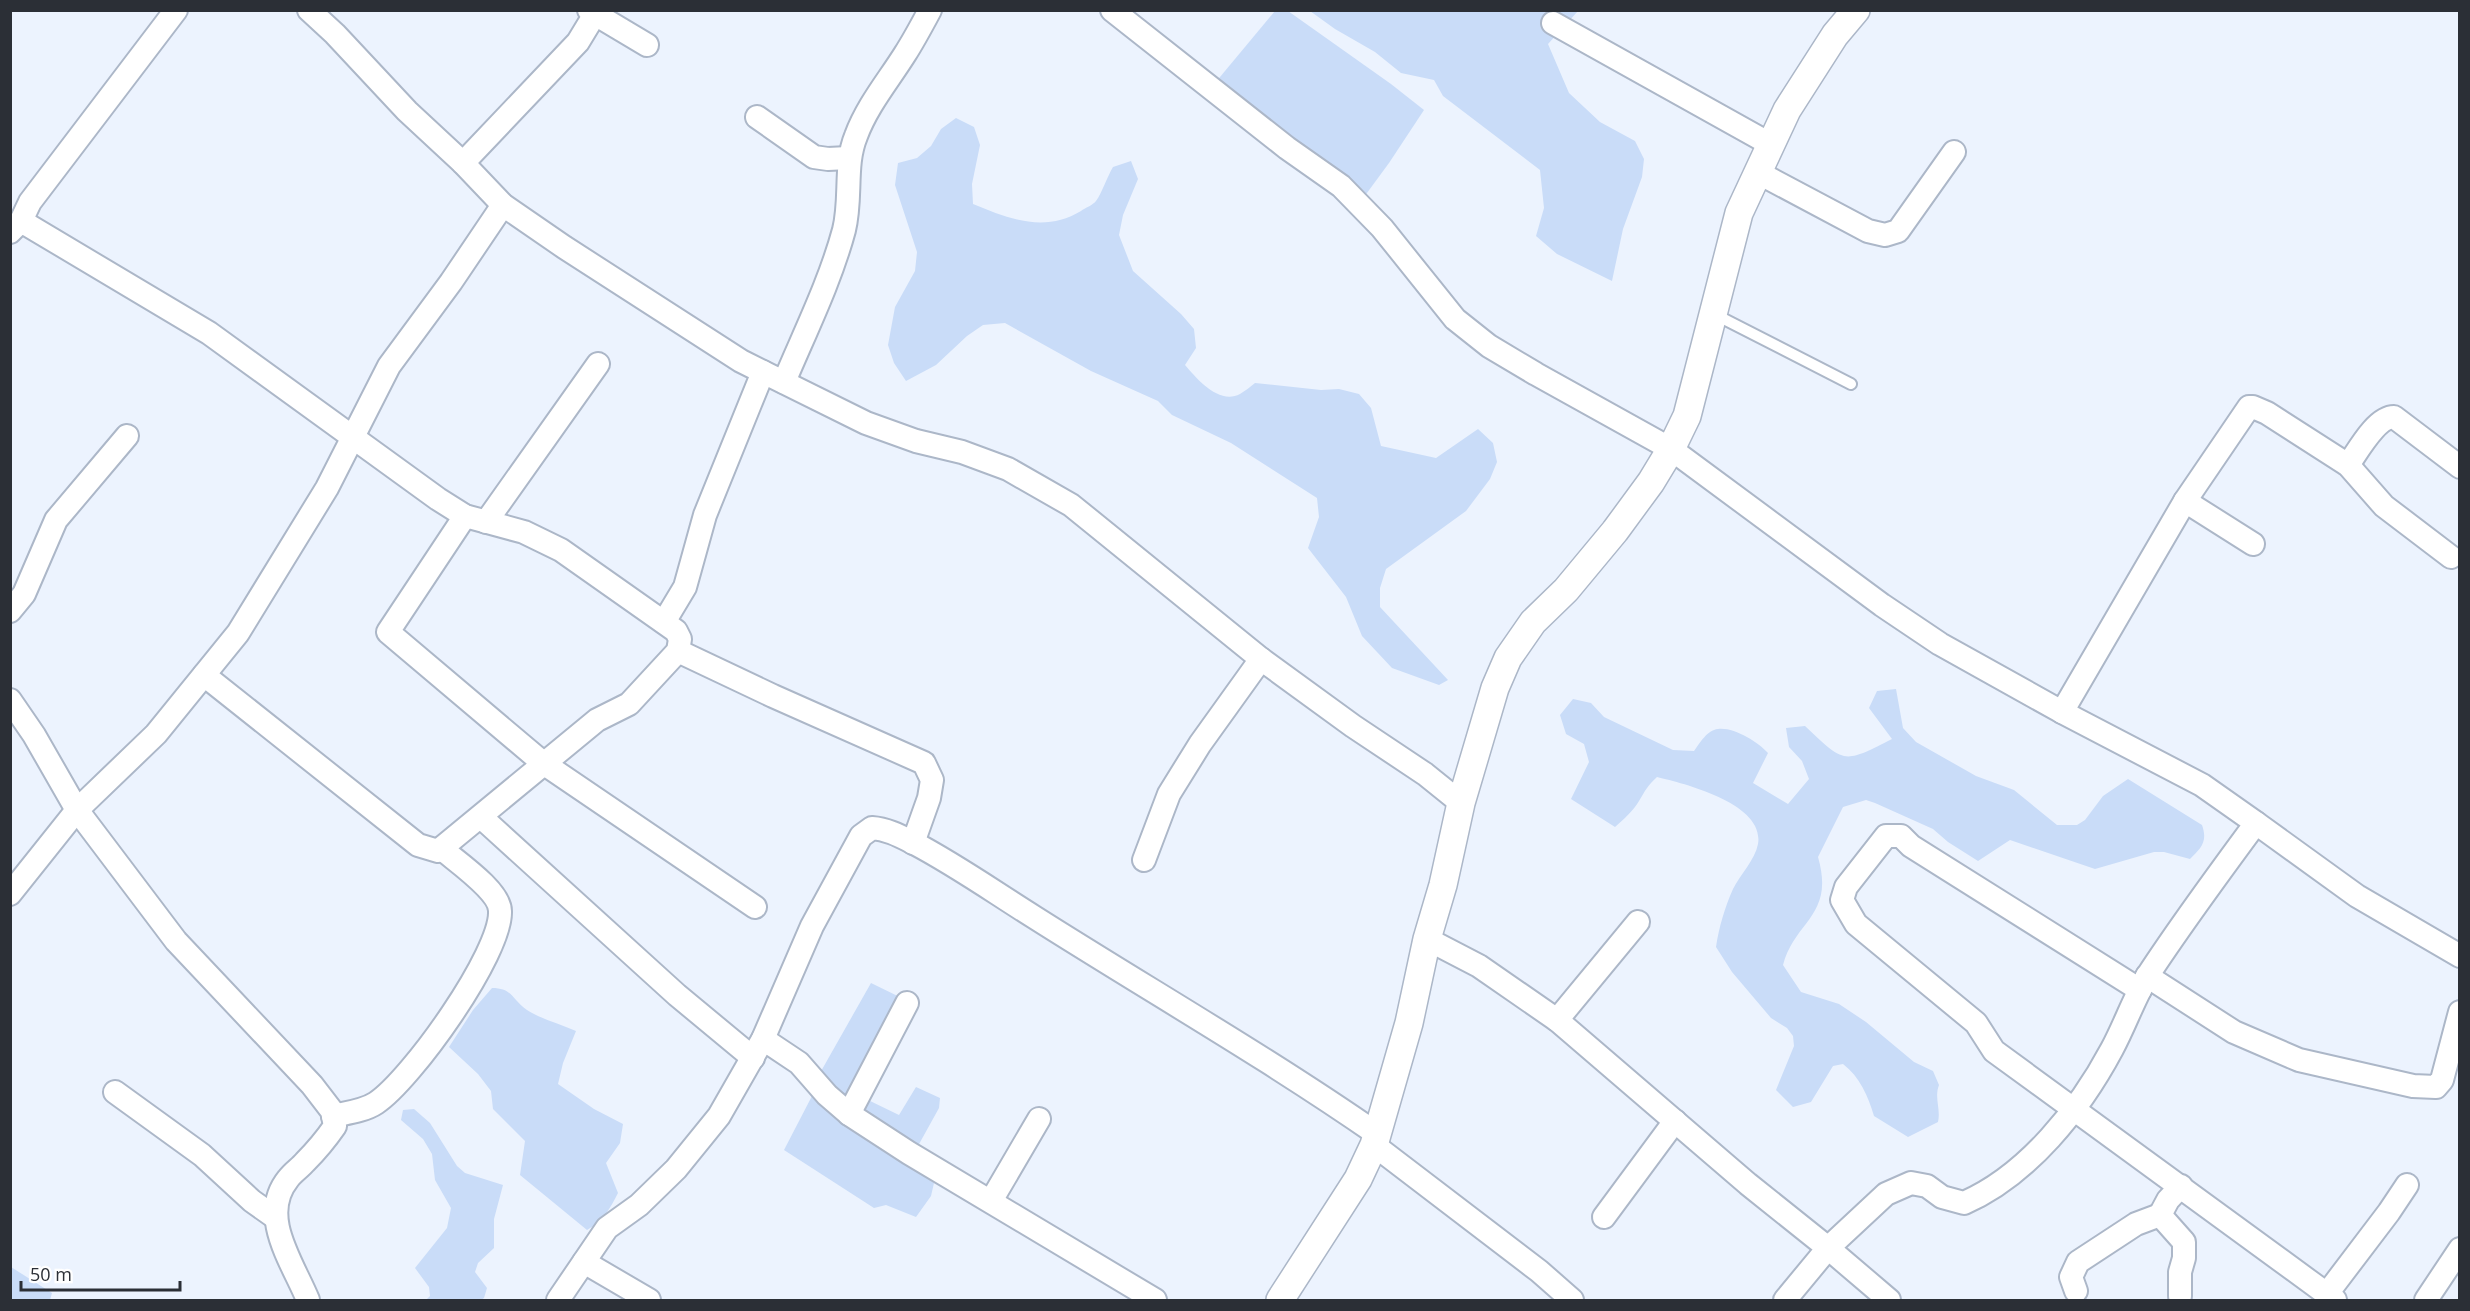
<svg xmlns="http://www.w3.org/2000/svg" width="2470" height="1311" font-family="'Open Sans',sans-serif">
	<rect width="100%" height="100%" fill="#ecf3fe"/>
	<g fill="#c9dcf8">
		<polygon points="1275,11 1288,11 1391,84 1424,110 1389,163 1364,197 1215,83"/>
		<polygon points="1310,11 1578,11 1548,44 1569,93 1600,122 1635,141 1644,159 1642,177 1623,229 1612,281 1557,254 1536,236 1544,208 1540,170 1443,96 1434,80 1401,73 1375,52 1335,29"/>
		<path d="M956 118 974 127 980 145 972 184 973 204C1009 219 1045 233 1081 211 1085 208 1093 205 1096 201 1102 193 1107 177 1113 167L1131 161 1138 179 1123 215 1119 235 1133 271 1181 314 1194 329 1196 348 1185 365C1197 379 1219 405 1240 394 1245 391 1250 387 1255 383L1321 390 1339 389 1359 394 1371 408 1381 446 1436 458 1478 429 1493 443 1497 462 1490 479 1466 511 1386 569 1380 588V607L1448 680 1439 685 1392 668 1362 636 1346 597 1308 548 1319 517 1317 498 1231 443 1172 415 1158 401 1091 371 1005 323 983 325 967 336 936 365 906 381 894 363 888 345 895 307 915 271 917 252 895 185 898 163 917 158 931 146 941 129Z"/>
		<path d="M1896 689 1903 728 1916 742 1976 776 2014 790 2057 825H2077L2085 820 2103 796 2128 779 2202 825C2208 842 2201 848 2190 859L2164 852H2154L2095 869 2010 840 1978 861 1948 842 1933 829 1875 803 1866 800 1843 807 1818 857C1835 916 1795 920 1783 965L1801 992 1839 1004 1866 1022 1914 1062 1933 1071 1939 1085C1934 1098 1941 1109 1938 1122L1908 1137 1874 1116C1868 1096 1860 1077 1843 1064L1833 1066 1811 1102 1793 1107 1776 1090 1794 1046 1793 1036 1787 1028 1771 1018 1732 972 1716 947C1719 927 1725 907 1733 889 1740 875 1755 860 1758 844 1765 804 1686 784 1657 777 1648 785 1645 791 1639 801 1633 811 1624 819 1615 827L1571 799 1589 762 1584 744 1566 734 1560 715 1573 699 1591 703 1604 717 1673 750 1694 751C1700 743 1707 730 1718 729 1734 727 1758 742 1768 753L1753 783 1788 804 1809 779 1802 761 1789 747 1786 728 1805 726C1845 764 1843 764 1892 739L1869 708 1877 691Z"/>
		<polygon points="871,983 914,1004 866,1099 899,1115 916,1087 940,1098 939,1108 908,1164 934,1183 931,1196 916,1217 886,1205 874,1208 784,1150 812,1096 820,1073"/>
		<path d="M492 988C513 988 512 1000 527 1010 541 1019 560 1024 576 1031L563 1063 558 1084 594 1109 623 1124 620 1143 606 1163 618 1193C610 1209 603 1221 587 1230L520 1175 525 1141 493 1109 491 1091 478 1074 449 1047 473 1010Z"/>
		<polygon points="414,1109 430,1123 457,1166 465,1173 503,1185 494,1219 494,1248 478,1263 475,1272 487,1288 484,1298 481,1300 426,1300 430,1296 429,1287 415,1268 447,1228 451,1208 435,1180 432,1154 423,1139 401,1120 403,1110"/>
		<polygon points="11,1267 52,1293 50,1300 11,1300"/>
	</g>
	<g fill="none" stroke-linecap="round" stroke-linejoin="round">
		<g stroke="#acb7c8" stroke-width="14">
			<polyline id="service" points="1714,314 1851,384"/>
		</g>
		<g stroke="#acb7c8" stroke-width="26">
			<g id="minor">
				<polyline points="309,10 335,34 407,111 463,163 503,205 564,247 741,361 866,423 916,441 962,452 1008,469 1071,505 1261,659 1353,726 1425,774 1461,803"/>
				<path d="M1112 10 1287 148 1341 186 1382 228 1455 319 1489 346 1536 374 1671 449 1882 605 1940 644 2062 712 2202 785 2256 823C2219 873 2182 923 2148 975 2134 998 2125 1025 2112 1049 2080 1109 2028 1175 1964 1203L1942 1197 1927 1186 1911 1183 1886 1194 1828 1248 1889 1300"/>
				<polyline points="595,14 647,45"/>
				<polyline points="1553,23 1770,144"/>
				<polyline points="757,117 814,157 828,159 848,158"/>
				<polyline points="463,163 578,42 595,14 589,10"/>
				<polyline points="1757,172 1868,231 1885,235 1898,231 1954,152"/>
				<polyline points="21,221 30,202 176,10"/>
				<polyline points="10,232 21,221 209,333 438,499 465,516 524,532 561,550 676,631 680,639 678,651 629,704 597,720 438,851 418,845 204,675"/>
				<path d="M784 382C805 332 830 282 844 230 852 198 844 165 856 136 867 106 888 81 905 54 914 40 922 25 930 10"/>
				<path d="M2348 465C2358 451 2376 417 2394 417L2460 467"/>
				<polyline points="2185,501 2253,544"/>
				<polyline points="465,516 388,632 543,763 755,907"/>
				<polyline points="486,522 598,364"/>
				<polyline points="10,611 24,594 56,520 127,436"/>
				<polyline points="664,622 685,587 705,515 763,372"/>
				<polyline points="678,651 773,696 924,763 932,780 929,798 913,843"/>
				<path d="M10 700 34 735 77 810 176 941 312 1085 332 1111 335 1126C326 1139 316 1151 305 1162 300 1168 293 1172 288 1179 258 1216 293 1263 308 1300"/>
				<polyline points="2062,712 2185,501 2249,407 2253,407 2267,413 2348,465 2384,506 2451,557"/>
				<polyline points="481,817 677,995 753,1058"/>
				<polyline points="2256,823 2357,896 2460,956"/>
				<polyline points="1144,860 1169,794 1200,744 1261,659"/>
				<polyline points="10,894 77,810 156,734 238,633 327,488 389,366 451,282 503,205"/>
				<polyline points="1427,939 1479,966 1557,1020 1748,1184 1828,1248 1785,1300"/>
				<polyline points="2147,976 2234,1032 2299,1060 2413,1086 2436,1087 2442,1080 2460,1012"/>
				<polyline points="2140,990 1911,846 1901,836 1886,836 1846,887 1842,900 1856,924 1976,1023 1994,1051 2335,1300"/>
				<polyline points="1557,1020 1638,922"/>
				<polyline points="763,1039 799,1063 827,1095 849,1114 909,1153 1155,1300"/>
				<polyline points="115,1092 202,1155 252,1201 276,1218"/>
				<polyline points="849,1114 907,1003"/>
				<path d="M333 1116C346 1113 364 1111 376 1103 411 1080 502 953 500 911 500 891 457 862 442 849"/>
				<polyline points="1374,1145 1539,1271 1572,1300"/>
				<polyline points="991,1201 1039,1119"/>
				<polyline points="1604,1217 1675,1121"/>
				<polyline points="584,1262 649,1300"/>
				<polyline points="2076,1291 2071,1277 2078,1262 2136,1224 2160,1215"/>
				<polyline points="2326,1295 2389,1212 2407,1185"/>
				<polyline points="2180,1296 2180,1272 2184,1258 2184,1242 2160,1215 2168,1200 2181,1186"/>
				<path d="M558 1300 607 1228 639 1205 676 1169 719 1116 763 1039 812 926 861 836 872 828C887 829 900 836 914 843 956 865 994 892 1034 917 1149 990 1266 1057 1377 1134"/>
				<polyline points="2426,1300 2460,1249"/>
			</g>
		</g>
		<g stroke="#acb7c8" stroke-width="30">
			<polyline id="tertiary" points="1280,1300 1358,1179 1374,1145 1409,1023 1427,939 1443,885 1461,803 1495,688 1508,658 1533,622 1566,590 1615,531 1651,482 1671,449 1687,416 1739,213 1787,110 1835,35 1856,10"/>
		</g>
		<use href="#service" stroke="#fff" stroke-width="10"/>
		<use href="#minor" stroke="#fff" stroke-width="22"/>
		<use href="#tertiary" stroke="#fff" stroke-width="27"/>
	</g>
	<rect width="2470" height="1311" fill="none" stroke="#2b2f36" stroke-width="24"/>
	<path d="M21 1281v9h159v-9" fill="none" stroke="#2b2f36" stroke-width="3"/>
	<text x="30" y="1281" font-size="18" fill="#2b2f36" stroke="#ffffff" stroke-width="4.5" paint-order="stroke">50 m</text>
</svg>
